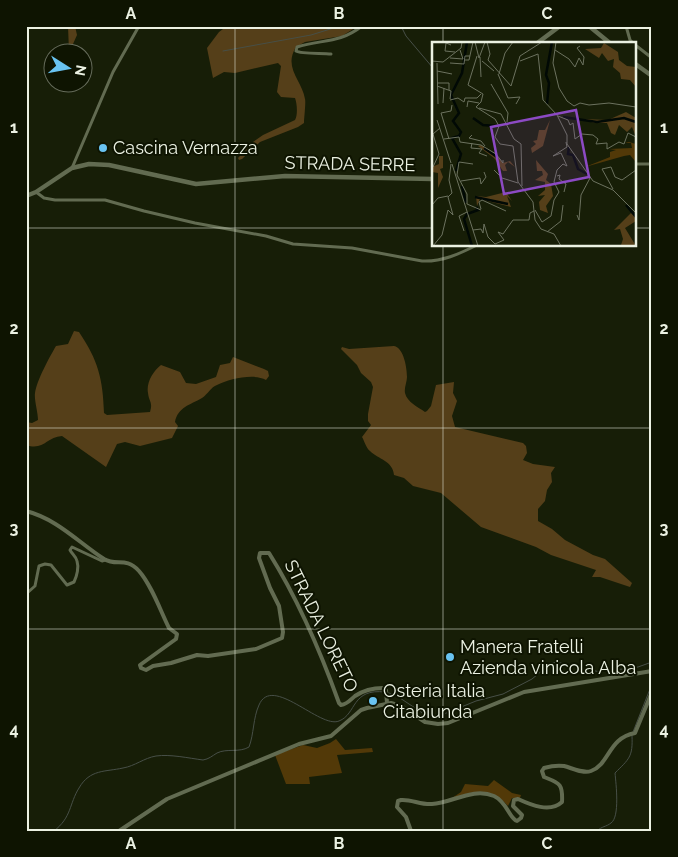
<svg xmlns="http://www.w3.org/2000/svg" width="678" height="857" font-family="Raleway,sans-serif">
	<rect width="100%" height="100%" fill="#171e07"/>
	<g fill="#523908">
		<polygon points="336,739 345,750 372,748 373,752 337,755 342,773 309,777 310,784 286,784 275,755 303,745 317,748 330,743"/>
		<path d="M494 780 512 793 521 795 520 798H512L508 806C490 786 476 791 452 798L461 792 465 784 488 786Z"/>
	</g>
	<g fill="#553f19">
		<polygon points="68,26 75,26 77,35 73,44 74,52 69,52"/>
		<path d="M227 26H358L342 36 305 42 296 47C283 68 302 80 305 99 306 102 304 119 304 123L298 127 260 142 242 159 239 160 238 158 253 142 263 135 295 120C298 115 297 103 295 98L281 97 277 92 281 66 278 63 235 73 224 72 213 78 207 48 219 32Z"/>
		<path d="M74 331 79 332C98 360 103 379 104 413L107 415 150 412C153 402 149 402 148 393 146 383 153 371 161 365L180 372 186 383 196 384 216 377 220 365 230 363 233 357 264 369 268 371 269 376 266 380C254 373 229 379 217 385 211 387 208 394 202 398 190 405 178 407 175 422L178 426 172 438 140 446 125 442 117 444 106 467 62 436C46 437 44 451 26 445V422L32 423 38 420C38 412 34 400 35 393 37 380 49 358 56 346L68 344Z"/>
		<path d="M394 346C404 348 407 368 407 377 407 382 404 388 405 393 407 402 418 407 425 412L427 411 431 406 436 385 454 382 453 393 457 401 452 416 455 427 523 443 526 446 527 453 523 460 533 464 555 467 551 473 552 482 547 490 545 501 538 509V521L552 529 565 540 593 555 605 559 632 583 630 587 600 577H592L596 570 551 555 536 547 481 527 441 493 413 486 404 478 394 475C393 461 378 459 370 451 366 448 364 440 362 437L371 425 368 421V414L373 387 371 382 361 373 357 365 341 349 342 347 349 349Z"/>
	</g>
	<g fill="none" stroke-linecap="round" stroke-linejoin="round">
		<g stroke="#474f47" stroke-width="1">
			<polyline points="401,26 406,36 433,68"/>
			<polyline points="223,51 311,35 340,26"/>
			<polyline points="389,693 397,696 424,714 432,716 439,716 476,701 503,694 532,679 550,664 556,662 600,672 638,667 652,662"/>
			<polyline points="633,732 652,684"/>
			<path d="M54 831C72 817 69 804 79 788 90 769 105 772 123 768 135 766 144 758 156 756 170 754 188 758 203 760 209 759 212 756 217 753 227 748 239 753 249 747 254 734 253 718 259 705 272 674 320 729 339 721 357 714 351 688 385 692"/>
			<path d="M597 831C602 826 606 827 611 823 620 817 616 784 615 773 629 759 633 757 632 736"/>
		</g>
		<g stroke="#626b51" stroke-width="3">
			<polyline points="626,26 630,40 634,44"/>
			<polyline points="634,44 652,58"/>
			<path d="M331 54C322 53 301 54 296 51L297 47C322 39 339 44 362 26"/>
			<polyline points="634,164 652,164"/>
			<polyline points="72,168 113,72 139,26"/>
			<path d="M36 192 44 198 55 200H105L144 211 195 223 266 236 293 244 352 248 422 261C442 262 459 254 477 245"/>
			<path d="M26 594 35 586 39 566 45 564 51 565 67 585 74 582C77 576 79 567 77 561 76 556 72 554 70 550L72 547 102 561 105 560"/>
		</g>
		<g stroke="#626b51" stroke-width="4">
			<path d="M26 511C57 519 78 542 104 559 117 567 125 556 139 571 152 586 160 610 169 628L177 634 176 639 140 665 141 668 146 670 153 666 171 663 197 655 208 656 256 649 282 638 283 632 279 606 270 588 259 558 260 553H269C299 601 320 650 339 703L341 705C348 704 350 700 355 696 364 690 373 688 383 688L386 690 387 703"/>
			<polyline points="119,831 167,799 299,744 331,736 361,710 367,708 391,703 401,706 425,722 438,724 448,723 524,692 652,671"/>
			<path d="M411 831 406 817 397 807 398 801 401 800C411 799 421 805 432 804 452 803 473 787 494 796 507 802 509 818 517 821L521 818 522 815 513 806 514 800 518 799C531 805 550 813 562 802 563 783 559 783 544 777L542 771 544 768C551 766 557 765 564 766 572 768 583 774 591 771 610 764 608 738 635 733L652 692"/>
		</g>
		<g stroke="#626b51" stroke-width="4.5">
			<polyline points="589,26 611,44"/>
			<polyline points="536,44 560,26"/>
			<polyline points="634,63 652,76"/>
			<polyline points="26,196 36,192 72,168 89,164 109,165 196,184 285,176 433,179"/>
		</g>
	</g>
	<path fill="none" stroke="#ebf1e2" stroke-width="1" stroke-opacity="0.55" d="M235 26V831M443 26V44M26 228H433M634 228H652M443 245V831M26 428H652M26 629H652"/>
	<g fill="#69c3f1" stroke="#0e1401" stroke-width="2">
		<circle cx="103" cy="148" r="5"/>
		<circle cx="450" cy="657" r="5"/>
		<circle cx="373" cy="701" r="5"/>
	</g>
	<g text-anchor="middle" stroke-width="4" stroke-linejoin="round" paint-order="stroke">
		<g font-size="18" fill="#ebf1e2" stroke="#0e1401" text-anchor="start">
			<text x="113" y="154">Cascina Vernazza</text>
			<text x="460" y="653">Manera Fratelli<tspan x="460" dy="21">Azienda vinicola Alba</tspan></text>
			<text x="383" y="697">Osteria Italia<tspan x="383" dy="21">Citabiunda</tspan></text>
		</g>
		<g font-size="18" fill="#ebf1e2" stroke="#0e1401">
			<text transform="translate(350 164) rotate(1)" y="6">STRADA SERRE</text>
			<text transform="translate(321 626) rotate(64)" y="6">STRADA LORETO</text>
		</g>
	</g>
	<g transform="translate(432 42)">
		<rect width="204" height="204" fill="#171e07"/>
		<path d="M197 100 204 102 203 119 198 113 192 114 153 125 178 115V110L184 108 177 107 200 106 199 101H193Z" fill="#523908"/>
		<path d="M172 1 186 10 187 18 195 24 204 25V45L198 38 189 37 188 31 181 25 182 17 176 19 170 11 167 16 153 7 169 6ZM194 70 204 76V95L200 85 195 90 187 83 183 93 179 91 175 81H162L150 77 176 78ZM118 78 111 104 100 111 99 106 104 102 101 99 105 98 107 88H113ZM49 103 65 113 71 121 78 119 83 125 76 120 73 123 75 129H71L62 116 46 104ZM7 114H11V126L8 127 11 135 6 146V131L0 130V125L7 122ZM104 118 116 132 114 138 119 142 121 154 114 164 116 171 108 168 107 160 113 153 106 154 113 148V140L103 138 111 133 110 129H105ZM74 150 80 159 75 154 79 165 48 157 45 164 44 154 54 155ZM199 171 204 174V179L193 186 204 204 189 203 191 197 188 187 182 188Z" fill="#553f19"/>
		<path fill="none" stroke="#010905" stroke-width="2.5" d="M115 62 117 41 114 33 120 0M131 75 165 80 192 76 204 80M41 76 51 83 64 84M137 105 136 112 141 113 146 127 155 132M52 106 65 115M24 129 29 112 20 96 27 94 29 90 21 79 27 71 19 53 30 31 35 0M30 144 34 161M43 155 76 162M194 163 204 175M40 204 32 177 35 172 46 168 44 165"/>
		<path fill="none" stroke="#6c725f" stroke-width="1" d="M43 0 47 16 53 0M55 0 58 12 56 18 79 44 88 14 110 0M124 0 121 21 127 46 135 59 142 64 148 61 157 63 177 61 204 65M19 3 14 1 13 9 23 10M123 8 137 17 143 25 147 16 151 23 152 15 145 6 148 4M45 14 36 43 51 52 49 60 44 65 63 77 67 84 63 95 68 102 81 104 86 140 101 160 103 178 109 187 122 192 129 204M48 15 49 35M18 16 31 17 28 8M33 18H37L41 0M0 19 11 20 29 6 30 0M50 19 62 29M88 19 106 12 111 58 125 73 135 93V102L161 139 181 148 204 171M5 21 6 62M18 21 32 22 33 14H38M5 29 20 32M66 32 76 56 88 55 84 62M67 32 73 11 81 0M5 41H17V48M59 42 76 71 75 80M5 44 19 49 18 57M18 58 26 56 32 60 33 56H45L49 52M11 61 12 46M35 65 36 59 47 61M47 66 69 72 82 97 89 102 90 144M9 71 17 97M9 71 19 69 20 63M126 74 136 78 138 83 141 81 143 97 150 92 161 93 166 97 164 102 175 101V107L187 100 192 102 196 91 204 95M5 78 19 121M40 93 37 96 49 99 53 104M12 97 27 95 28 100 49 103 64 112 71 121V118M40 101 39 106 50 107 47 111 55 114M20 122 46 204M41 122 27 120 25 133 35 152V162L49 168M1 125 7 112 1 92 8 86M62 128 70 136 86 141M125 134 128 133 127 137 134 142 132 150M29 139 48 136 49 142 54 135 52 130M181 147 170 127 179 125 183 135 190 138 204 128M0 163 6 156 16 154M49 167 47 160 50 158 74 169M103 168 110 180 119 174 122 158 127 150 122 140 125 128 131 122 135 124 129 111 121 114 135 105 134 100M145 173 147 178 149 153 158 136M41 188 49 187 51 191 52 182 56 195 63 202 72 198 66 190 71 192 81 178H97L98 171 102 169M32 189 27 174 35 170M115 190 129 179 131 163M1 204 10 193 16 168 21 173 16 155 20 151 17 138 19 122"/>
		<path fill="#8c4ac4" fill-opacity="0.15" stroke="#8c4ac4" stroke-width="2.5" d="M144 68 157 135 72 152 59 85Z"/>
		<rect width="204" height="204" fill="none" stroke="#ebf1e2" stroke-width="2.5"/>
	</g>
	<rect width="678" height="857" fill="none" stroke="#0e1401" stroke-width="55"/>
	<g transform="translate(68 68) rotate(101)"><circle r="24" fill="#0e1401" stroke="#666c5b"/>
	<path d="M0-4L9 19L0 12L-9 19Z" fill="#69c3f1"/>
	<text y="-8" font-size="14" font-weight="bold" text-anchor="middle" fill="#ebf1e2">N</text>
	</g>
	<rect x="28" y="28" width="622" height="802" fill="none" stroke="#ebf1e2" stroke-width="2"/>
	<g font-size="16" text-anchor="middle" font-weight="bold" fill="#ebf1e2">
		<text x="131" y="19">A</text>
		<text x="339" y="19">B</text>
		<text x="547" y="19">C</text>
		<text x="14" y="133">1</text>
		<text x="664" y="133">1</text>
		<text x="14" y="334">2</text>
		<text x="664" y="334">2</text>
		<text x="14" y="534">3</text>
		<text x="664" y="534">3</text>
		<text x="14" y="735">4</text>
		<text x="664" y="735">4</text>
		<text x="131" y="849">A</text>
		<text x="339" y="849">B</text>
		<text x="547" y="849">C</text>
	</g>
</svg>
